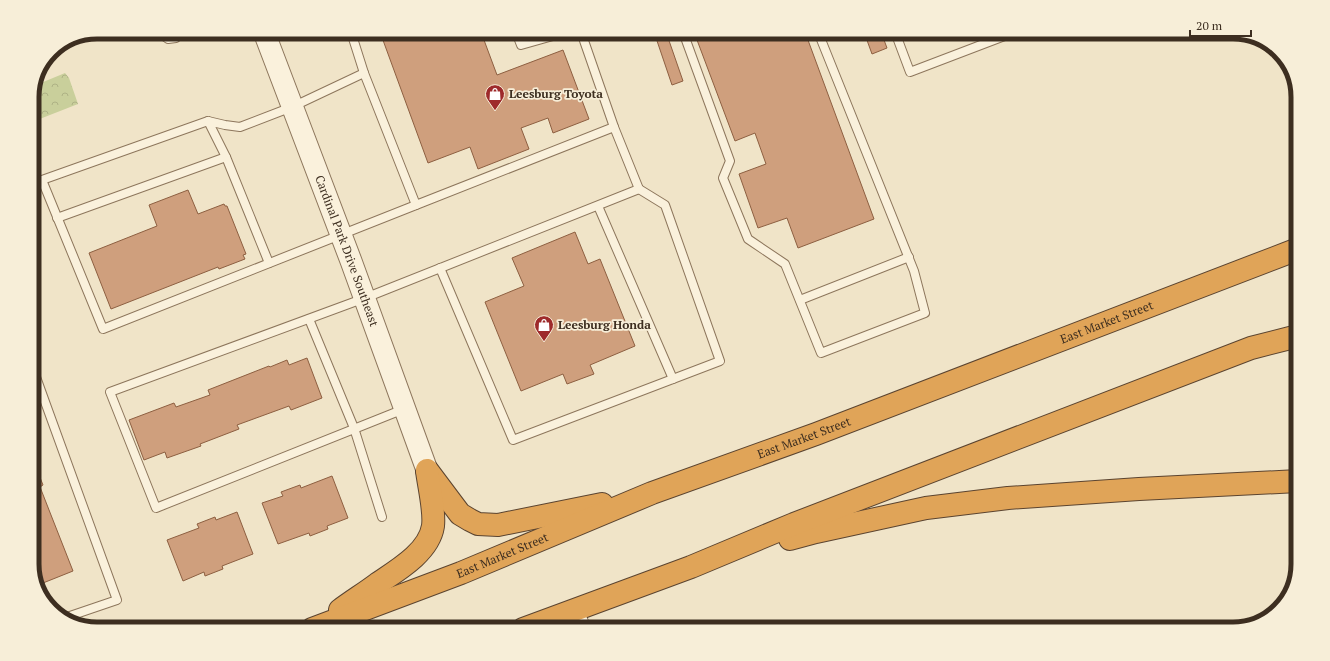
<svg xmlns="http://www.w3.org/2000/svg" width="1330" height="661" font-family="'PT Serif',serif">
	<defs>
		<pattern id="park-crowns" width="20" height="18" patternUnits="userSpaceOnUse"><rect width="20" height="18" fill="#c9cf9b"/><path d="M2 6a3 3 0 1 1 6 0M12 15a3 3 0 1 1 6 0" fill="none" stroke="#aeb285"/></pattern>
	</defs>
	<rect width="100%" height="100%" fill="#f0e4c8"/>
	<polygon fill="url(#park-crowns)" points="65,73 69,78 78,104 32,122 32,93 36,85"/>
	<g fill="#cf9f7d" stroke="#8d5f41">
		<polygon points="380,32 481,32 497,75 563,50 589,119 553,133 548,118 521,128 529,149 478,169 470,147 428,163"/>
		<polygon points="654,32 666,32 683,81 672,85"/>
		<polygon points="694,32 805,32 874,219 798,248 787,218 758,228 739,174 766,164 755,133 735,141"/>
		<polygon points="864,32 881,32 887,48 872,54"/>
		<polygon points="188,190 198,214 224,204 225,206 227,206 246,254 243,255 245,259 219,269 218,267 111,309 89,253 157,226 149,205"/>
		<polygon points="575,232 588,264 600,259 635,346 590,365 594,374 567,384 563,374 521,391 485,302 524,286 512,258"/>
		<polygon points="307,358 322,398 291,410 289,406 237,425 239,429 200,444 201,446 167,458 165,452 144,460 129,420 174,403 176,407 210,395 208,390 269,366 270,367 287,360 289,365"/>
		<polygon points="32,464 33,466 35,465 43,485 40,487 73,571 38,585 32,568"/>
		<polygon points="332,476 348,518 327,526 328,529 310,536 309,533 278,544 262,503 283,496 281,492 300,485 301,488"/>
		<polygon points="237,512 253,554 222,566 223,569 205,576 204,572 183,581 167,540 199,528 197,524 215,517 216,520"/>
	</g>
	<g fill="none" stroke-linecap="round" stroke-linejoin="round">
		<g stroke="#8d765c" stroke-width="10">
			<g id="service">
				<polyline points="158,32 168,39 176,38 182,32"/>
				<polyline points="351,32 364,73 416,205 614,127 581,32"/>
				<polyline points="516,32 521,45 567,32"/>
				<polyline points="683,32 730,161 723,178 748,239 785,264 821,353 925,313 914,271 818,32"/>
				<polyline points="895,32 910,72 1015,32"/>
				<polyline points="364,73 292,107 240,127 225,125 208,121 42,180 103,329 416,205"/>
				<polyline points="208,121 226,157 269,263"/>
				<polyline points="598,206 673,379"/>
				<polyline points="57,218 226,157"/>
				<polyline points="440,268 513,440 720,361 665,205 639,189"/>
				<polyline points="800,300 909,257"/>
				<polyline points="309,319 354,428 382,517"/>
				<polyline points="32,366 117,600 64,618"/>
				<polyline points="404,409 156,508 110,392 365,298 639,189 614,127"/>
				<polyline points="579,609 587,629"/>
			</g>
		</g>
		<g stroke="#8d765c" stroke-width="23">
			<g id="tertiary">
				<path id="s1" d="M264 32 351 261 427 470"/>
			</g>
		</g>
		<g stroke="#5b4430" stroke-width="24">
			<g id="motorway">
				<polyline points="427,470 460,514 470,520 478,524 498,525 602,504"/>
				<polyline points="790,539 816,532 926,508 1008,498 1139,489 1298,481"/>
				<path d="M340 610C352 601 365 593 377 584 398 570 429 552 433 526 435 511 429 487 427 471"/>
				<path id="s2" d="M312 629 461 573 652 493 816 434 1298 249"/>
				<polyline points="523,629 691,567 794,524 1251,348 1298,336"/>
			</g>
		</g>
		<use href="#service" stroke="#faf1dc" stroke-width="8"/>
		<use href="#tertiary" stroke="#faf1dc" stroke-width="21"/>
		<use href="#motorway" stroke="#e0a458" stroke-width="22"/>
	</g>
	<defs>
		<g id="shop-pin" transform="scale(1)"><path d="M0 17L-7.5 6A9.5 9.5 0 1 1 7.5 6Z" fill="#9e2a2b" stroke="#f7eed8"/><path d="M-5-2.5h2.3a2.7 3.5 0 0 1 5.4 0H5L5.5 6h-11ZM-1.5-2.5h3a1.5 2.3 0 0 0-3 0Z" fill="#fff"/></g>
	</defs>
	<g fill-rule="evenodd">
		<use href="#shop-pin" x="495" y="94"/>
		<use href="#shop-pin" x="544" y="325"/>
	</g>
	<g text-anchor="middle" stroke-width="3.5" stroke-linejoin="round" paint-order="stroke">
		<g font-size="12" font-weight="bold" fill="#3d2e20" stroke="#f7eed8" text-anchor="start">
			<text x="509" y="98">Leesburg Toyota</text>
			<text x="558" y="329">Leesburg Honda</text>
		</g>
		<g font-size="12" fill="#3d2e20" stroke="#f7eed8">
			<text dy="4" stroke="none"><textPath href="#s1" startOffset="234">Cardinal Park Drive Southeast</textPath></text>
			<text dy="4" stroke="none"><textPath href="#s2" startOffset="852">East Market Street</textPath></text>
			<text dy="4" stroke="none"><textPath href="#s2" startOffset="528">East Market Street</textPath></text>
			<text dy="4" stroke="none"><textPath href="#s2" startOffset="204">East Market Street</textPath></text>
		</g>
	</g>
	<path d="M0 0H1330V661H0ZM97 39H1233A58 58 0 0 1 1291 97V564A58 58 0 0 1 1233 622H97A58 58 0 0 1 39 564V97A58 58 0 0 1 97 39Z" fill="#f7eed8" fill-rule="evenodd"/>
	<path fill="none" stroke="#3d2e20" stroke-width="5" d="M97 39H1233A58 58 0 0 1 1291 97V564A58 58 0 0 1 1233 622H97A58 58 0 0 1 39 564V97A58 58 0 0 1 97 39Z"/>
	<path d="M1190 30v6h61v-6" fill="none" stroke="#3d2e20" stroke-width="2"/>
	<text x="1196" y="30" font-size="12" fill="#3d2e20" stroke="#f7eed8" stroke-width="3" paint-order="stroke">20 m</text>
</svg>
